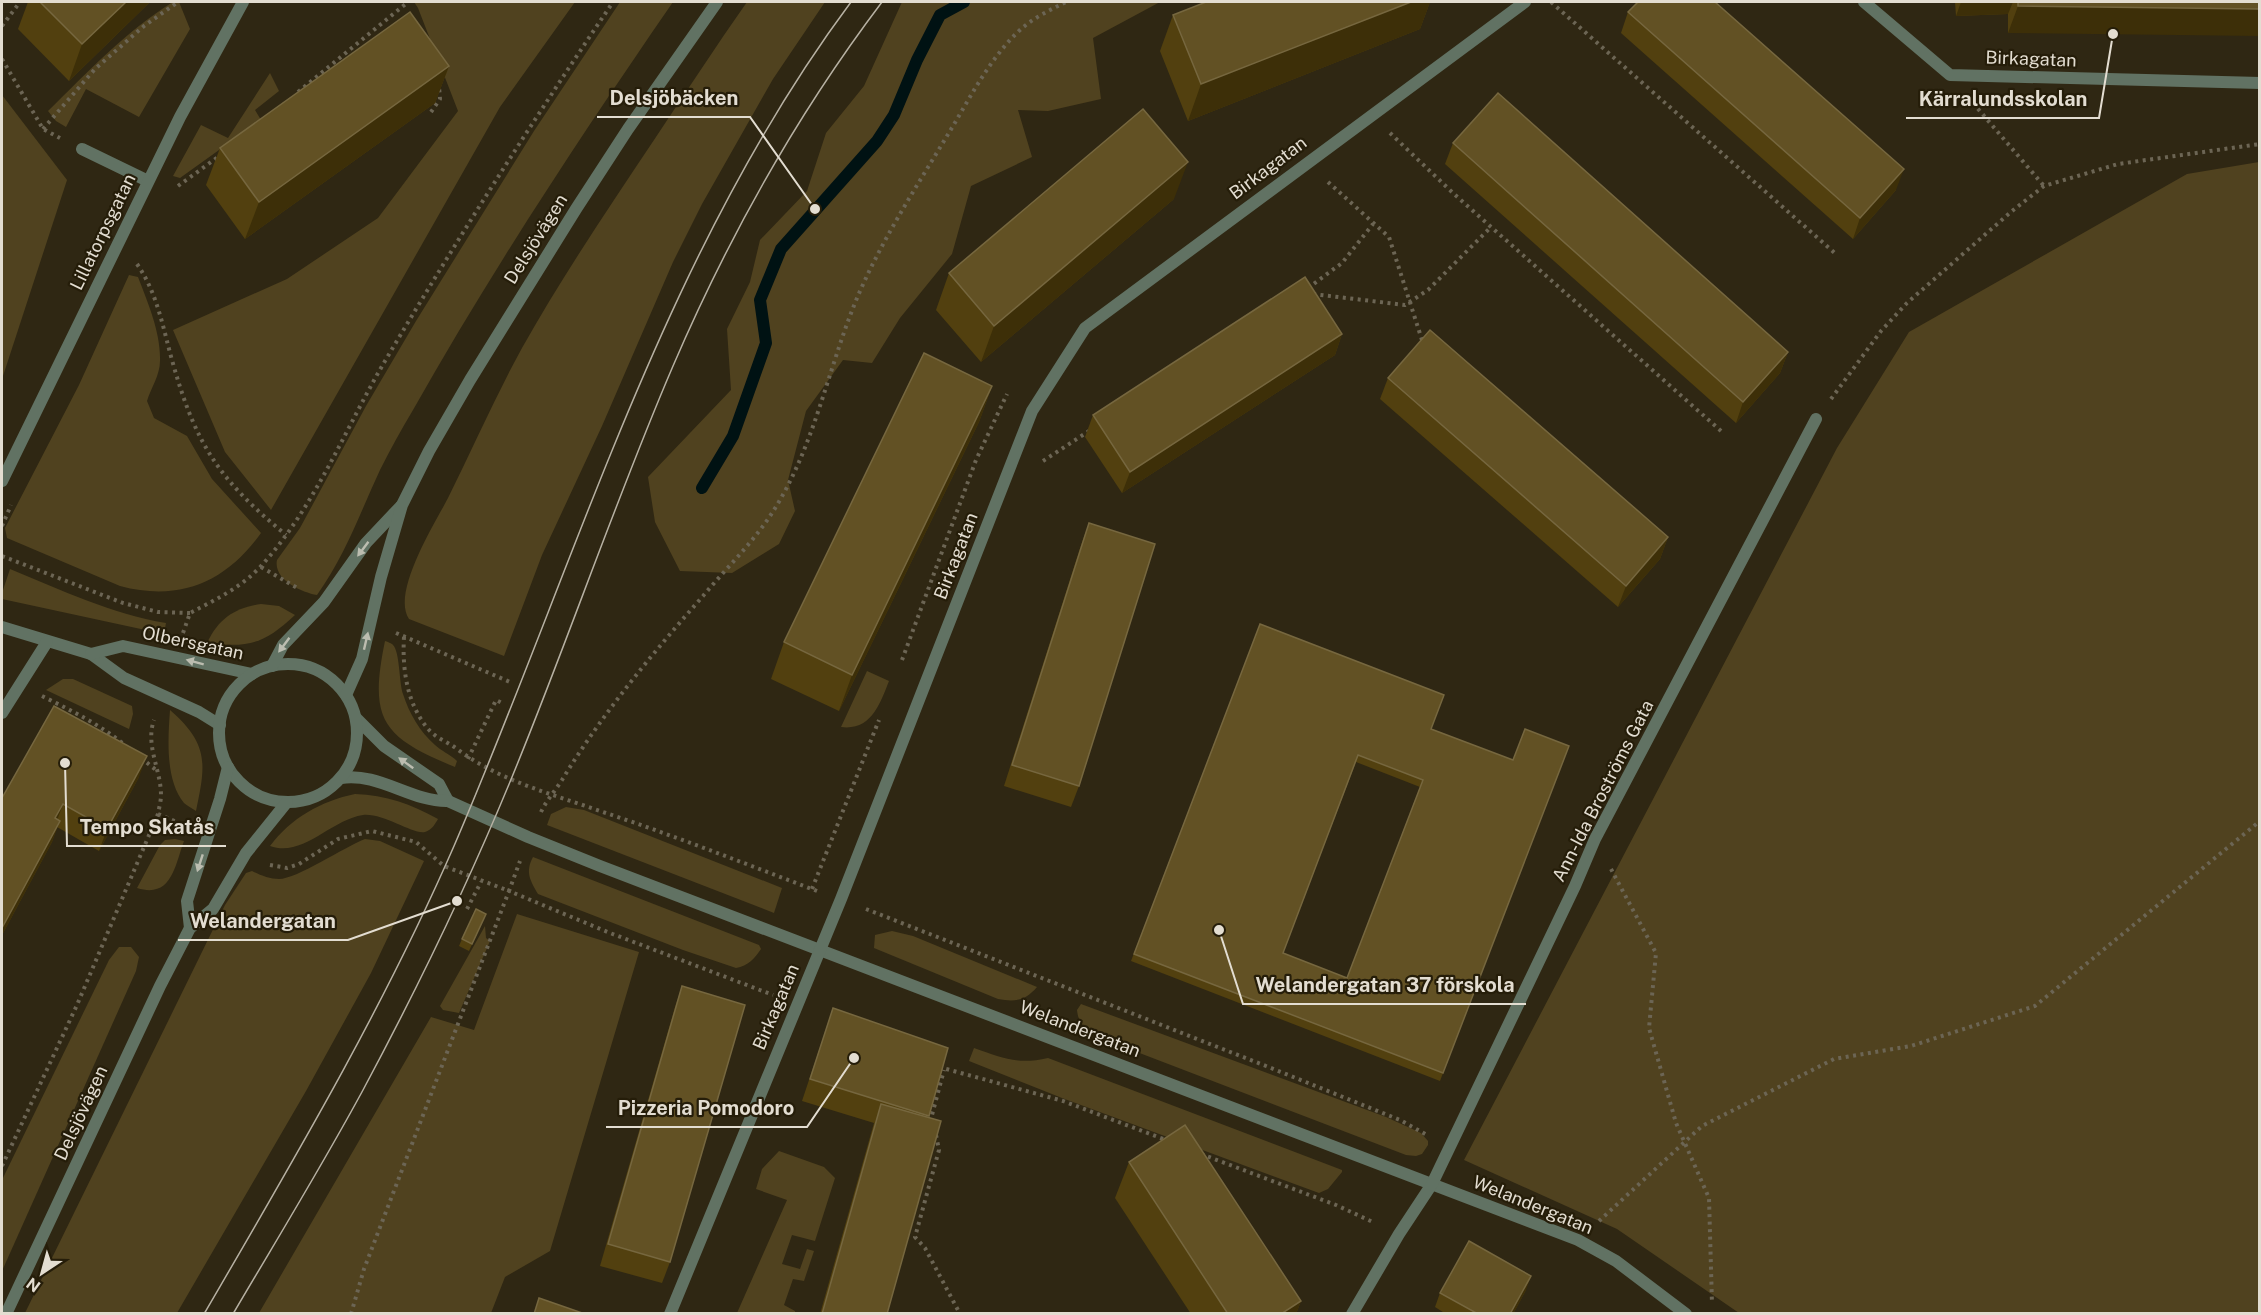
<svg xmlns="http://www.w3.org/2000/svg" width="2261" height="1315" font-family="'Public Sans',sans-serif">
	<rect width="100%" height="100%" fill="#2f2713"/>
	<g fill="#50421f">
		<path d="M173 2H179L190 29 139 117 86 89 66 127 56 121 48 111C88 72 126 31 173 2Z"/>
		<polygon points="414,2 575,2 500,107 271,510 225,452 173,330 287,279 378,218 458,111 418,8"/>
		<path d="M620 2H673C582 134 492 270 413 410 401 430 390 450 380 470 360 513 345 556 317 595 301 592 273 579 277 560L300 528 366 406 416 321 534 131Z"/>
		<path d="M747 2H825L773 79 702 204 673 262 602 426 542 555 504 656 409 619C391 593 435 523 448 498 473 448 495 397 522 348 563 275 610 206 656 137 686 92 716 46 747 2Z"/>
		<polygon points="902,2 1160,2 1093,38 1101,99 1048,111 1018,110 1032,157 971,186 952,254 900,318 872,363 843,360 806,411 788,480 795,511 779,544 732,573 680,571 655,522 648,477 731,390 727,329 750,282 760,240 807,191 826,133 864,86"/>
		<polygon points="270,73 279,91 255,110 261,120 180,178 173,176 201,125 228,138"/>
		<polygon points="2,95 67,180 2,379"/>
		<polygon points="2259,162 2259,1313 1739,1313 1617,1229 1464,1160 1837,448 1909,332 2187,174"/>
		<path d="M129 275 138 277C148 303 161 333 160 361 160 375 151 388 147 401L154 418 187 436 212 479 261 533C226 582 180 602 120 586L7 538 5 528 79 385Z"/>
		<path d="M10 569C61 590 112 614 166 623L164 634 2 599V593Z"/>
		<path d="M261 604 279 606 295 615C264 644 249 648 207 643 219 618 235 608 261 604Z"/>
		<path d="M385 641C386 641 393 644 393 645 400 652 399 683 403 694 409 713 420 732 435 745 441 751 450 754 457 761L455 767C381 737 369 719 385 641Z"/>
		<path d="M867 671 889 681C880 704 871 731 841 727Z"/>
		<polygon points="63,679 73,679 132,706 133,714 129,729 46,690"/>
		<path d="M170 710C209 744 206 764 196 811 192 808 187 806 184 803 165 780 168 738 170 710Z"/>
		<path d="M355 794C386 795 411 804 438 819 435 824 432 830 425 832 413 835 384 813 363 815 330 820 303 858 270 846 291 818 321 801 355 794Z"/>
		<polygon points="566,807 584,810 782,888 774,913 547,825 551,814"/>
		<path d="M175 839 184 841C175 865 172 899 137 888L160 845 165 840Z"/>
		<path d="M365 839 380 841 424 861 371 973 306 1091 177 1313H25L225 905 246 873 252 871C260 875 270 879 279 879 297 879 344 847 365 839Z"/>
		<path d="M533 857 759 945 761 949C755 958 748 966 736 968L683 950 538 894C530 880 525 872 533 857Z"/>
		<polygon points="517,914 639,952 550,1251 505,1277 491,1313 259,1313 431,1017 474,1030"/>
		<polygon points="485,926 486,938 490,941 459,1013 443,1010 440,1006"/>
		<path d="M892 931 913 936 1037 987C1025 1001 1015 1002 998 999L874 948 875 935Z"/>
		<polygon points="119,947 131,947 139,957 136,971 2,1271 2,1180 109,960"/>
		<path d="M1081 1004 1386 1117 1421 1133 1428 1141V1145L1422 1154 1416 1156 1406 1155 1103 1039C1088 1030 1079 1028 1077 1010Z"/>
		<path d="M974 1048C1002 1058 1018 1065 1048 1058L1342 1170V1172L1328 1189 1319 1193 1062 1098 969 1061Z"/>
		<polygon points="779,1151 824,1167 835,1178 815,1241 792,1235 782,1264 800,1269 807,1249 814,1251 804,1281 793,1279 784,1305 795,1311 795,1313 737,1313 787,1200 756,1189 762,1169"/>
	</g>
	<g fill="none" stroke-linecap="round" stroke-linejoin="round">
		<polyline stroke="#001213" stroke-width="12" points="702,488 733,436 766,343 760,300 781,249 877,141 894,115 917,60 940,15 964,2"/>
		<g stroke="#6c6554" stroke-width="4" stroke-dasharray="3 4.5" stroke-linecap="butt">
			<polyline points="1551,2 1837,255"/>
			<polyline points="2,26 20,2"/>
			<polyline points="2,59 43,129 60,138"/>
			<polyline points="298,92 408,2"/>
			<polyline points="1973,103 2044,186"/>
			<polyline points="431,112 440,99 439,86"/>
			<polyline points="43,129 95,69 144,26 178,2"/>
			<polyline points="1390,133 1454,194 1721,431"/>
			<polyline points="1328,182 1389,237 1422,340 1424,342"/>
			<polyline points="178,186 218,157"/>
			<path d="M137 264C159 296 163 330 174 367 197 448 222 482 286 535"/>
			<polyline points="1308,288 1342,263 1373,224"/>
			<polyline points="1313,294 1405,305 1428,290 1491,227"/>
			<polyline points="1831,399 1881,331 1907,303 2012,211 2044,186 2118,164 2260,144"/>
			<polyline points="1043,461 1089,431"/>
			<polyline points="2,526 11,505"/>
			<polyline points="2,556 123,603 158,612 190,613"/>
			<polyline points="261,567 299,589"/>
			<path d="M183 633 190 613C215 600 242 587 261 566 315 507 345 429 385 361 457 239 534 119 613 2"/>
			<polyline points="396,633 510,682"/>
			<path d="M404 637C402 669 407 706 430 731 438 739 448 742 457 749 500 781 552 794 603 812 675 836 746 864 817 891"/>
			<polyline points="902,660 976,460 1007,394"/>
			<path d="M42 696C72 711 101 725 126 746"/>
			<polyline points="141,758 156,770"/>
			<polyline points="468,759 496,700 502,703"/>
			<path d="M541 812C546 801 555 791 562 780 602 714 652 654 703 596 728 566 757 539 777 505 815 442 828 370 855 303 879 244 917 186 950 131 971 96 990 58 1020 30 1033 18 1050 10 1066 2"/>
			<polyline points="158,814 184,825"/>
			<polyline points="270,865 287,868 299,864 338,839 372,831 416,842 444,866 509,891 520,861"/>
			<polyline points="1611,869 1656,953 1649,1028 1676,1123 1709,1198 1712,1304"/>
			<polyline points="812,889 879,720"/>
			<polyline points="467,909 481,882"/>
			<polyline points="866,909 1266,1066 1400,1120 1427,1135"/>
			<polyline points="939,1067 1063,1101 1166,1140"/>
			<polyline points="932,1122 932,1115 944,1070"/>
			<polyline points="936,1135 939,1150 915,1237 925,1248 960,1314"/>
			<polyline points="1201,1154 1336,1205 1375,1223"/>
			<path d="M2 1166 77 1005 158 814C159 808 161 801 161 795 161 770 145 745 154 720"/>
			<polyline points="1599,1221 1702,1126 1834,1059 1911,1046 2035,1006 2260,821"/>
			<polyline points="351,1314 364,1269 509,891 610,933 773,995"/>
		</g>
		<g stroke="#617263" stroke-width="12">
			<polyline points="1864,2 1950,75 2260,83"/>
			<polyline points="82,149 148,181"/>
		</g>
		<g stroke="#617263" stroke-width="12">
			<polyline points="2,481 180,117 243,2"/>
			<polyline points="2,627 91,654 124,678 199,712 220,725"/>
			<polyline points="91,654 123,646 252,674"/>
			<polyline points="2,713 47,642"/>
			<polyline points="356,718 384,746 439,784 448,801"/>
			<path d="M341 778C379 772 411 802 448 801L528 837 600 866 1578 1240 1616 1261 1686 1314"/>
			<polyline points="670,1314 841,899 1032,411 1085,328 1525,2"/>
			<polyline points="1352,1314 1399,1234 1432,1184 1575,886 1595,839 1816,419"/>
		</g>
		<g stroke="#617263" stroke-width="12">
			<circle cx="288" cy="733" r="69"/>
			<polyline points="272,666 283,645 324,602 366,543 401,506"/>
			<polyline points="346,695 362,659 381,577 402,505 429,451 470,380 576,209 628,129 717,2"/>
			<polyline points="190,928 187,901 220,799 228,767"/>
			<polyline points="6,1314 160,986 190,928 213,909 246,853 287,802"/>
		</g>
		<g stroke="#b7b1a3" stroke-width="1.5">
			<path d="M204 1314C293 1161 383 1009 454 846 577 561 663 254 851 2"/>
			<path d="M233 1314C277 1239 322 1166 363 1090 417 989 468 884 512 777 568 641 615 501 673 366 728 238 798 113 882 2"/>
		</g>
	</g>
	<g fill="#52400f" fill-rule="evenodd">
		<polygon points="28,2 150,2 69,81 18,29"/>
		<polygon points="1206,2 1430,2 1420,29 1188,121 1160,51 1173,15"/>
		<polygon points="1955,2 2259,2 2008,33 2008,14 1956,16"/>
		<polygon points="1628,12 1896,190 1853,239 1621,33"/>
		<polygon points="449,66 435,103 245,239 206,185 220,148"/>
		<polygon points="1453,143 1788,352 1780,373 1736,423 1445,164"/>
		<polygon points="1174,199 981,362 936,310 949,273"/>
		<polygon points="1342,334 1335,355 1122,493 1085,437 1093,415"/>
		<polygon points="1388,378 1668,537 1660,559 1618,607 1380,399"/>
		<polygon points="992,386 979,422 839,711 771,679 784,642"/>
		<polygon points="1089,523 1079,786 1071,807 1004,786 1081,545"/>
		<path d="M1260 624 1432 729 1513 760 1569 746 1440 1081 1131 961ZM1356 762 1420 787 1347 978 1283 953Z"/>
		<polygon points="139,777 99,851 57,827 52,842 2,935 2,798"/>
		<polygon points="486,914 469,951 459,946 462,939"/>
		<polygon points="682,986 670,1262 662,1283 600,1266 675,1007"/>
		<polygon points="833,1008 948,1048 928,1117 887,1314 820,1314 874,1123 802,1101"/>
		<polygon points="1129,1162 1301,1301 1296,1314 1191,1314 1115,1198"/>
		<polygon points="1526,1290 1513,1314 1446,1314 1435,1307 1440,1293"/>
	</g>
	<g fill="#3d2f08">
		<polygon points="126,2 150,2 69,81 82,44"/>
		<polygon points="1411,2 1430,2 1420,29 1188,121 1201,84"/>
		<polygon points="1961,2 2013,2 2008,14 1956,16"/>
		<polygon points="2018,6 2259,9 2259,36 2008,33"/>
		<polygon points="449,66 435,103 245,239 259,202"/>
		<polygon points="1188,162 1174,199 981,362 994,326"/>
		<polygon points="1904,169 1896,190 1853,239 1860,218"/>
		<polygon points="1342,334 1335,355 1122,493 1130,472"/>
		<polygon points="1788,352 1780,373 1736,423 1743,402"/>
		<polygon points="992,386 979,422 839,711 852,675"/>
		<polygon points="1668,537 1660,559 1618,607 1626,586"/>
		<polygon points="147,756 139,777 99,851 107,829"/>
		<polygon points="63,804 55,826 55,818"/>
		<polygon points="60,821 52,842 2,935 2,928"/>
		<polygon points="1531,1276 1526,1290 1513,1314 1510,1314"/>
		<polygon points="1301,1301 1296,1314 1281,1314"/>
	</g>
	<g fill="#625124" stroke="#76673f" stroke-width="1.5" fill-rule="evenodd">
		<polygon points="40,2 126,2 82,44"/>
		<polygon points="1206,2 1411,2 1201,84 1173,15"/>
		<polygon points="1638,2 1715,2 1904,169 1860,218 1628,12"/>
		<polygon points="2018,2 2259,2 2259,9 2018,6"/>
		<polygon points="410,12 449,66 259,202 220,148"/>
		<polygon points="1498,93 1788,352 1743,402 1453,143"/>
		<polygon points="1143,109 1188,162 994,326 949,273"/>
		<polygon points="1305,277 1342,334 1130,472 1093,415"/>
		<polygon points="1430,330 1668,537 1626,586 1388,378"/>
		<polygon points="924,353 992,386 852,675 784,642"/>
		<polygon points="1089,523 1155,544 1079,786 1012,765"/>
		<path d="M1260 624 1444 695 1431 729 1513 760 1525 729 1569 746 1443 1073 1134 954ZM1358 755 1423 780 1347 978 1283 953Z"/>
		<polygon points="54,706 147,756 107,829 63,804 55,818 60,821 2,928 2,798"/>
		<polygon points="476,909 486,914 472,944 462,939"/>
		<polygon points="682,986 745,1005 670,1262 608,1244"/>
		<polygon points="833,1008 948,1048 929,1116 810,1079"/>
		<polygon points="881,1104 941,1121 887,1314 822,1314"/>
		<polygon points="1185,1125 1301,1301 1281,1314 1228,1314 1129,1162"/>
		<polygon points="1469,1241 1531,1276 1510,1314 1478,1314 1440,1293"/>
		<polygon points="539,1298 585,1314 534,1314"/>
	</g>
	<defs><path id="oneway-solid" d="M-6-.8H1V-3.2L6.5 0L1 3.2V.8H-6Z" transform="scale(1.5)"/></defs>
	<g fill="#bcbdb0">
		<use href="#oneway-solid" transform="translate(363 549) rotate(127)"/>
		<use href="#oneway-solid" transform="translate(366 641) rotate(-77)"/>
		<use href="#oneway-solid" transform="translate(284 645) rotate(127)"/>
		<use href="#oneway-solid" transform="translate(195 662) rotate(-165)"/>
		<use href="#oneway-solid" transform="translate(406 763) rotate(-144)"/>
		<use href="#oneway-solid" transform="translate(200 863) rotate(108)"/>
	</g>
	<g text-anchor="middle" stroke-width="4.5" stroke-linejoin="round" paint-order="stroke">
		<g font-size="18" fill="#e3ddd1" stroke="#251d09">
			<text transform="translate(2031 59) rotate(2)" y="6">Birkagatan</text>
			<text transform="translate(1268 168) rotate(-37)" y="6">Birkagatan</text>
			<text transform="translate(103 232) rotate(-64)" y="6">Lillatorpsgatan</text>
			<text transform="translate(536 239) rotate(-58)" y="6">Delsjövägen</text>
			<text transform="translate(956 556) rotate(-69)" y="6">Birkagatan</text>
			<text transform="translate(193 643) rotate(12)" y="6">Olbersgatan</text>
			<text transform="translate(1603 791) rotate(-63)" y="6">Ann-Ida Broströms Gata</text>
			<text transform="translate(776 1007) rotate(-67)" y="6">Birkagatan</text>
			<text transform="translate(1080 1029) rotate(21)" y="6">Welandergatan</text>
			<text transform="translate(81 1113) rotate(-65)" y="6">Delsjövägen</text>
			<text transform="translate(1533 1205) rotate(22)" y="6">Welandergatan</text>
		</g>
	</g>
	<path fill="none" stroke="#e3ddd1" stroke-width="2" d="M815 209L750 117H597M2113 34L2099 118H1906M65 763L67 846H226M457 901L348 940H178M1219 930L1243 1004H1526M854 1058L807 1127H606"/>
	<g fill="#e3ddd1" stroke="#251d09" stroke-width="2">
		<circle cx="815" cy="209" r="6"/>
		<circle cx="2113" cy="34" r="6"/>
		<circle cx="65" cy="763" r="6"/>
		<circle cx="457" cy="901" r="6"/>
		<circle cx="1219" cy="930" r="6"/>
		<circle cx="854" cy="1058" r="6"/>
	</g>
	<g font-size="20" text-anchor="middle" font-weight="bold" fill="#e3ddd1" stroke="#251d09" stroke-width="4.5" stroke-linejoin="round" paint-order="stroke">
		<text x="674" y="105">Delsjöbäcken</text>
		<text x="2003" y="106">Kärralundsskolan</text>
		<text x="147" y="834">Tempo Skatås</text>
		<text x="263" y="928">Welandergatan</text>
		<text x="1385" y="992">Welandergatan 37 förskola</text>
		<text x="706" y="1115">Pizzeria Pomodoro</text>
	</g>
	<rect width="2261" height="1315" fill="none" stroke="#e3ddd1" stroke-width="6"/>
	<g transform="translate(42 1273) rotate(216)" stroke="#251d09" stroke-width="4.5" paint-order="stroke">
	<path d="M0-4.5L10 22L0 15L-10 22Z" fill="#e3ddd1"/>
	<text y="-9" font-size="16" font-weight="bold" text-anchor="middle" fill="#e3ddd1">N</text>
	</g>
</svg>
